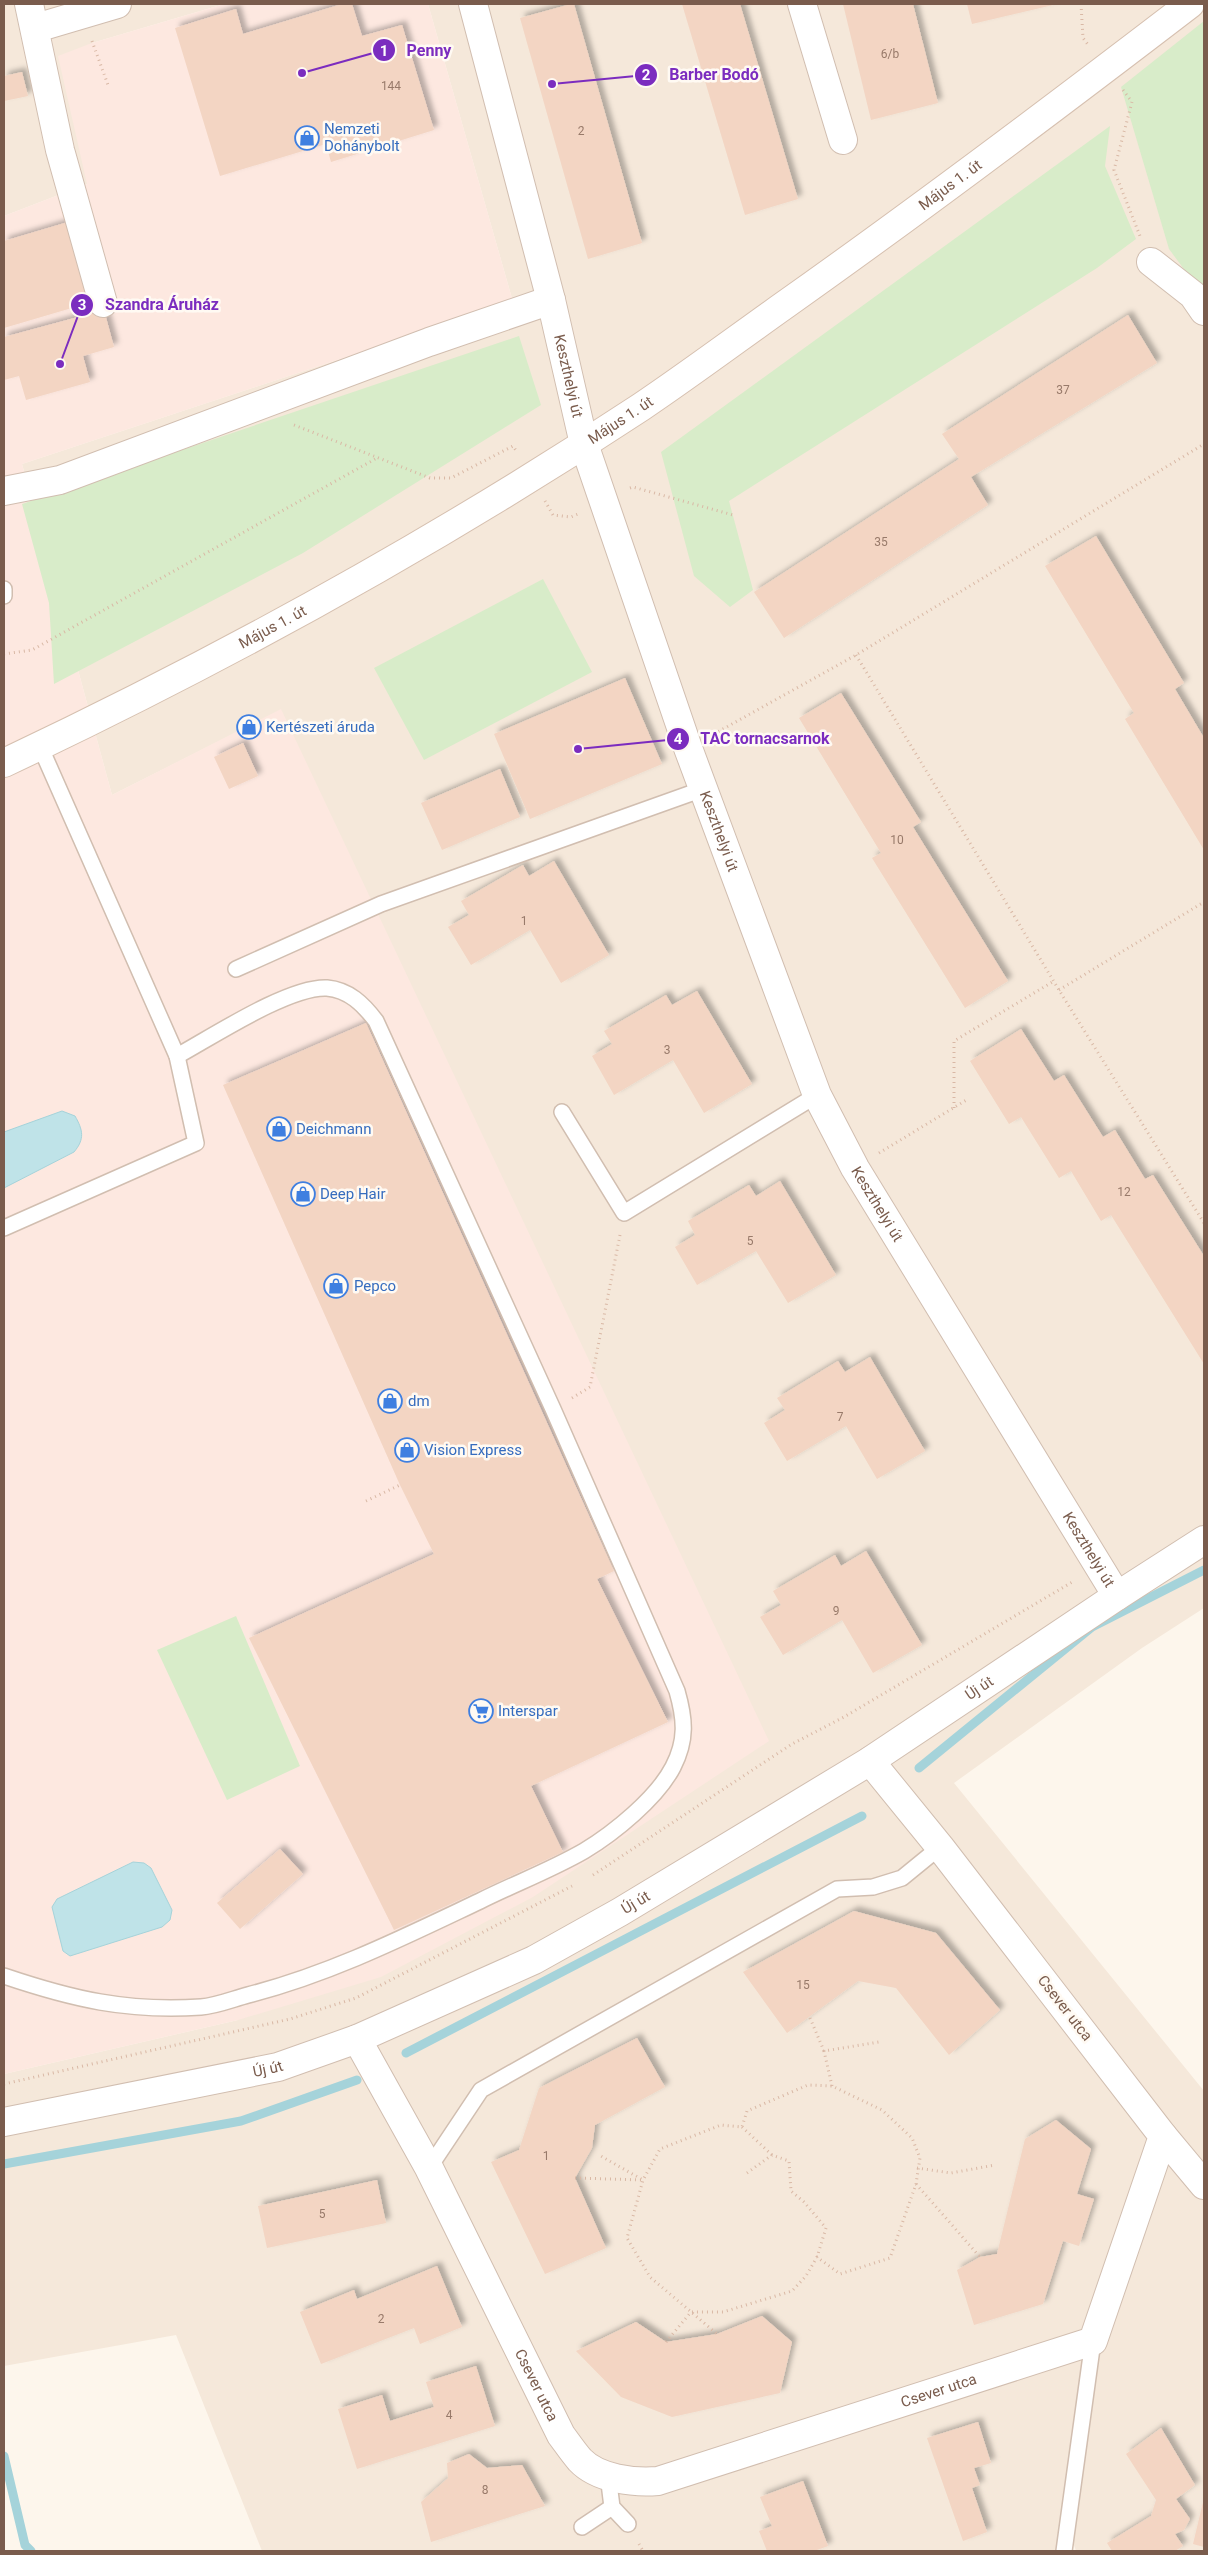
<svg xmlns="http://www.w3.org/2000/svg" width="1208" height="2555" font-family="Roboto,sans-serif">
	<defs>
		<filter id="shadow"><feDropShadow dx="4.5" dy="-4.5" stdDeviation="2.5" flood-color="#0004"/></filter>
	</defs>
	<rect width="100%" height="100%" fill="#fdf6ec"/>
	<g fill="#f5e8da">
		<polygon points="4,4 224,4 92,43 87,184 4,216"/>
		<polygon points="428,4 1204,4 1204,1608 1142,1648 954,1783 1204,2091 1204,2551 1076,2551 1074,2545 1066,2551 262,2551 176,2335 4,2366 4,2074 238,2020 281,710 112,795 22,464 513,302"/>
	</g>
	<polygon fill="#fde8e0" points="224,4 428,4 513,302 22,464 112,795 281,709 769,1741 533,1897 381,1977 238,2020 4,2074 4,216 87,184 58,56 92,43"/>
	<g fill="#d8ecc9">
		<polygon points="1204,21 1204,296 1169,249 1121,87"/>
		<polygon points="1110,126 1105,166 1136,239 1097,268 729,501 753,590 730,607 694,576 661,452"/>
		<polygon points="519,336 541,405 303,553 54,684 49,603 22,504"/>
		<polygon points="543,579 592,672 424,760 374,668"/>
		<polygon points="236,1616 300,1766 227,1800 157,1650"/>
	</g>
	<g fill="#bfe3e8" stroke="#a5d3da">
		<path d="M62 1111 75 1116C83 1130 85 1139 74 1152L4 1188V1132Z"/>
		<polygon points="133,1862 144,1863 151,1868 172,1910 170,1920 162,1927 70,1956 63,1951 52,1907 57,1899"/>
	</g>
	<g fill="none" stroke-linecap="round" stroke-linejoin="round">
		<g stroke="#a5d3da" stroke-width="9">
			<polyline points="919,1768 1092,1627 1204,1570"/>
			<polyline points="406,2053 862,1816"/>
			<polyline points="4,2164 241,2121 357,2080"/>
			<polyline points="4,2456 25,2545 31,2551"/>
		</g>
	</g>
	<g fill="#f3d5c3" filter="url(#shadow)">
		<polygon points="342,4 352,4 362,36 402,25 434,130 331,162 326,144 220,176 175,28 236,9 243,34"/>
		<polygon points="571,4 574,4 642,243 588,259 520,18"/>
		<polygon points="682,4 740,4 798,199 745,215"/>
		<polygon points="843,4 913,4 938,103 871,120"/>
		<polygon points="967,4 1057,4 972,24"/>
		<polygon points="22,72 28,96 4,101 4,76"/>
		<polygon points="68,222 92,302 4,328 4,241"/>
		<polygon points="104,310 114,347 83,356 90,382 26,400 19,376 4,380 4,337"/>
		<polygon points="1128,315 1157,363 971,477 988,505 784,638 754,592 959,459 942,434"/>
		<polygon points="1096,536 1184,683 1175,689 1204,738 1204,850 1125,719 1134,713 1045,566"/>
		<polygon points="625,678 662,764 530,819 494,734"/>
		<polygon points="841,693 921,822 913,827 1008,981 965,1008 872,858 881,853 799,718"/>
		<polygon points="243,743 258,776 229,789 214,757"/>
		<polygon points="500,769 520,817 442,850 421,803"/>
		<polygon points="554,861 609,955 561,983 530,930 471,965 448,927 469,915 461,901 523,865 529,876"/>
		<polygon points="697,991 752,1084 704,1113 673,1060 614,1095 592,1056 612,1044 604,1031 666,995 672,1005"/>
		<polygon points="366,1023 614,1571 597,1579 668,1722 531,1786 563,1852 394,1930 249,1638 434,1554 400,1485 223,1085"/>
		<polygon points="1021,1029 1054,1081 1064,1075 1103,1137 1115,1130 1145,1179 1153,1175 1204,1256 1204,1364 1111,1215 1101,1221 1071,1171 1059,1178 1021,1117 1009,1124 970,1061"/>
		<polygon points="780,1181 836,1275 788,1303 756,1251 697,1285 675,1247 695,1235 688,1221 749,1185 756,1196"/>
		<polygon points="870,1357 925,1451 877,1479 846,1426 787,1461 764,1423 785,1410 777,1398 838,1361 845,1372"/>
		<polygon points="866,1551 922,1645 873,1673 842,1620 783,1655 760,1617 781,1605 773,1591 835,1555 841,1566"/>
		<polygon points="280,1849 303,1874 240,1929 217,1903"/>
		<polygon points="854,1911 936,1933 1000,2010 949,2055 896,1988 858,1981 787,2033 743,1972"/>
		<polygon points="637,2038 665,2087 595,2125 592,2148 575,2178 606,2248 545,2274 491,2162 519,2150 539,2088"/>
		<polygon points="1056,2120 1091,2149 1077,2194 1094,2199 1079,2246 1063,2241 1043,2304 974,2325 957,2270 980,2257 997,2254 1025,2139"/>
		<polygon points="377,2180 386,2223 267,2248 258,2206"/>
		<polygon points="437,2266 462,2327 420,2344 414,2328 321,2364 300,2312 354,2290 357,2299"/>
		<polygon points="762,2316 792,2342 780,2393 672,2417 621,2397 576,2351 636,2322 666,2342 717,2334"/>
		<polygon points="476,2366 495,2426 357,2469 338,2409 382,2395 390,2421 434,2407 426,2382"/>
		<polygon points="978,2422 991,2463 974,2468 980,2485 972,2488 987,2532 963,2541 927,2438"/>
		<polygon points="1161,2428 1195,2485 1176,2499 1190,2519 1184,2530 1175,2534 1183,2546 1175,2551 1112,2551 1107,2543 1151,2516 1156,2500 1126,2454"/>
		<polygon points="469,2454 487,2468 522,2465 545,2506 431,2542 421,2502 448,2478 447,2463"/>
		<polygon points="803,2481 828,2546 814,2551 767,2551 759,2531 772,2526 760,2497"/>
		<polygon points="1204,2498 1204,2547 1193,2544"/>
	</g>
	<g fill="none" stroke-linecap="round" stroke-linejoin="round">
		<g stroke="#d1beb0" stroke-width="18">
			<g id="lane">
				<polyline points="4,589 4,596"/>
				<polyline points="236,969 381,904 703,789"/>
				<polyline points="562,1112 624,1213 817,1095"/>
				<polyline points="4,1228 196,1143 177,1056 40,746"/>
				<path d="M4 1976C72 1999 127 2012 201 2007 216 2006 233 1999 248 1995 330 1974 404 1937 480 1901 514 1884 551 1870 584 1851 614 1833 657 1798 673 1767 687 1740 685 1719 677 1691L553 1409 376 1021C363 1004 349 990 327 988 289 986 212 1037 177 1056"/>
				<polyline points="429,2168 481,2090 837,1889 873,1887 902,1878 940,1847"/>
				<polyline points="608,2475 612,2507 628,2524"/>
				<polyline points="582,2527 612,2507"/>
				<polyline points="1064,2551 1093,2341"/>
			</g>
		</g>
		<g stroke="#d1beb0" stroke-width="30">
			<g id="street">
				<polyline points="29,4 60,150 103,303"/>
				<path id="s1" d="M473 4 551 300 584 444 688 748 817 1095 855 1168 1117 1596"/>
				<polyline points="802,4 843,140"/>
				<polyline points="36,28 117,4"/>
				<polyline points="1151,262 1193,295 1204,311"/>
				<polyline points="4,491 60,480 429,342 551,300"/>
				<path id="s2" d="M357 2039 429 2168 561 2435C567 2443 573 2452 580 2460 598 2479 634 2483 658 2481L1093 2341 1163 2136 940 1847 870 1761"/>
				<path id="s3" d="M4 2122 278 2067 357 2039 534 1960 620 1912 870 1761 1117 1596 1204 1540"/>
				<polyline points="1163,2136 1204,2185"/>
			</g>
		</g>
		<g stroke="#d6c0b0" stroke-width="30">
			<g id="secondary">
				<path id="s4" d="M4 763C224 659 438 541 641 407 690 374 738 338 786 304 923 207 1057 106 1190 4"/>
			</g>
		</g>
		<g stroke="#d9b8a5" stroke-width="3" stroke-dasharray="1 4" stroke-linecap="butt">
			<polyline points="1081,4 1083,38 1089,46"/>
			<polyline points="92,41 108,85"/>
			<polyline points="1123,90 1132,102 1114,170 1140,236"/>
			<polyline points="294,425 430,478 451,478 513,446 517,452"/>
			<polyline points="630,488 633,487 733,515"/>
			<polyline points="545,501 553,515 571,517 578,514"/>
			<polyline points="4,654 32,650 377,458"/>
			<polyline points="856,655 1059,990 1204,1223"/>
			<polyline points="714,734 856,655 1204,444"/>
			<polyline points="1059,990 1204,902"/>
			<polyline points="954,1108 954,1041 1054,981"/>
			<polyline points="879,1153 968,1099"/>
			<polyline points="572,1398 590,1387 620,1235"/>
			<polyline points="366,1501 400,1485"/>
			<polyline points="593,1875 792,1744 844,1717 1074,1581"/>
			<polyline points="810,2018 824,2051"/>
			<polyline points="4,2084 290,2019 356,1998 572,1886"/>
			<polyline points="832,2086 824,2051 879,2042"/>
			<polyline points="742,2127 772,2155"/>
			<polyline points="917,2168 951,2173 995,2165"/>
			<polyline points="747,2173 772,2155 789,2161 791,2191 804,2202 826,2228 817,2257"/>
			<polyline points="575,2178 643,2180 599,2155"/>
			<polyline points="916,2184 980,2257"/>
			<polyline points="666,2342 691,2312 723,2312 792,2291 806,2276 817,2257 840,2274 890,2258 916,2184 920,2158 912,2138 882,2110 832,2086 808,2085 747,2111 742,2127 721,2125 660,2149 643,2180 627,2238 650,2277 717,2334"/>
			<polyline points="639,2544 643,2551"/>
		</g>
		<use href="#lane" stroke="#fff" stroke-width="15"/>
		<use href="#street" stroke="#fff" stroke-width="28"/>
		<use href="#secondary" stroke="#fff" stroke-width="28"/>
	</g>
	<defs>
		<g id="shop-ring" transform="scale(1.25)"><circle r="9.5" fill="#fffaf3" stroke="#3f7fe0" stroke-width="1.5"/><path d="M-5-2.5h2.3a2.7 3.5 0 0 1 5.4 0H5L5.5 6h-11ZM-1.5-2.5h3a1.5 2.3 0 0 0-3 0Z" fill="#3f7fe0"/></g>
		<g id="supermarket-ring" transform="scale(1.25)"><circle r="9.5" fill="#fffaf3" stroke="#3f7fe0" stroke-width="1.5"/><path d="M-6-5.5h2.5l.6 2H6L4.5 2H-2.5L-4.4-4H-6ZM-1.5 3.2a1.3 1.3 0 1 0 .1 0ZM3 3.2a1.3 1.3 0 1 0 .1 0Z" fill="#3f7fe0"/></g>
	</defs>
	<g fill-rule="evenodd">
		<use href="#shop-ring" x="307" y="138"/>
		<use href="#shop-ring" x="249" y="727"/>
		<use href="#shop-ring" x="279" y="1129"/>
		<use href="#shop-ring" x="303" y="1194"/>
		<use href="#shop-ring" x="336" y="1286"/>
		<use href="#shop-ring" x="390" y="1401"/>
		<use href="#shop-ring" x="407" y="1450"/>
		<use href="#supermarket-ring" x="481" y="1711"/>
	</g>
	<g text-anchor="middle" stroke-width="5" stroke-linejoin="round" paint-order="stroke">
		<g font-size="12" fill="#987a6a">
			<text x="890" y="58">6/b</text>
			<text x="391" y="90">144</text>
			<text x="581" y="135">2</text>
			<text x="1063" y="394">37</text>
			<text x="881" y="546">35</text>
			<text x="897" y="844">10</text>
			<text x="524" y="925">1</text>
			<text x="667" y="1054">3</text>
			<text x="1124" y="1196">12</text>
			<text x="750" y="1245">5</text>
			<text x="840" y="1421">7</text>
			<text x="836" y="1615">9</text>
			<text x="803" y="1989">15</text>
			<text x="546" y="2160">1</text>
			<text x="322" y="2218">5</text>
			<text x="381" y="2323">2</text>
			<text x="449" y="2419">4</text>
			<text x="485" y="2494">8</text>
		</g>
		<g font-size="15" fill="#366cbe" stroke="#fffaf3" text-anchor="start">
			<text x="324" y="134">Nemzeti<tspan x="324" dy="17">Dohánybolt</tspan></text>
			<text x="266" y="732">Kertészeti áruda</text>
			<text x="296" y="1134">Deichmann</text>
			<text x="320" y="1199">Deep Hair</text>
			<text x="354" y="1291">Pepco</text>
			<text x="408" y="1406">dm</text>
			<text x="424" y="1455">Vision Express</text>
			<text x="498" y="1716">Interspar</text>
		</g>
		<g font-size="15" fill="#7a5c4d" stroke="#fffaf3">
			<text dy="5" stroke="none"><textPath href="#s4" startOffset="1111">Május 1. út</textPath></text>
			<text dy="5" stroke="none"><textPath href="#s1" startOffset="384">Keszthelyi út</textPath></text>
			<text dy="5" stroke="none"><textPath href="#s4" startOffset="706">Május 1. út</textPath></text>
			<text dy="5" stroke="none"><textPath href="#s4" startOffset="301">Május 1. út</textPath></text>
			<text dy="5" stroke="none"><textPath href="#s1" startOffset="864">Keszthelyi út</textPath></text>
			<text dy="5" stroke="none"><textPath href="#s1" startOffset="1270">Keszthelyi út</textPath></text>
			<text dy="5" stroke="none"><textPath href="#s1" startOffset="1675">Keszthelyi út</textPath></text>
			<text dy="5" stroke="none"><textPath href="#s3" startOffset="1079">Új út</textPath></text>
			<text dy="5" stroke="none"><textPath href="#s3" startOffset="674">Új út</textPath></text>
			<text transform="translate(1065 2008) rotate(52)" y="5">Csever utca</text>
			<text dy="5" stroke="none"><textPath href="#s3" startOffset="269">Új út</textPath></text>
			<text dy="5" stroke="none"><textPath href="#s2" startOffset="390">Csever utca</textPath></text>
			<text dy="5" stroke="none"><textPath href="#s2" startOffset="855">Csever utca</textPath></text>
		</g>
	</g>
	<path fill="none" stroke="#7b2cbf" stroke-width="2" d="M302 73L384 50M552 84L646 75M60 364L82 305M578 749L678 739"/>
	<g fill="#7b2cbf" stroke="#fffaf3" stroke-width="2">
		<circle cx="302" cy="73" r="5"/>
		<circle cx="552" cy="84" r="5"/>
		<circle cx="60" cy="364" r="5"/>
		<circle cx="578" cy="749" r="5"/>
		<circle cx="384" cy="50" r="12"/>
		<circle cx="646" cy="75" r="12"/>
		<circle cx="82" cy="305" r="12"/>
		<circle cx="678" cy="739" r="12"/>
	</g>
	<g font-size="15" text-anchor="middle" font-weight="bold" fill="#fff">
		<text x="384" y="56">1</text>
		<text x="646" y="80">2</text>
		<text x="82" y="310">3</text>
		<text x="678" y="744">4</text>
	</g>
	<g font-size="16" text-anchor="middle" font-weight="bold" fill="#7b2cbf" stroke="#fffaf3" stroke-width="5" stroke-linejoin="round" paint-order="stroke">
		<text x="429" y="56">Penny</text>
		<text x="714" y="80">Barber Bodó</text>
		<text x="162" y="310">Szandra Áruház</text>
		<text x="765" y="744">TAC tornacsarnok</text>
	</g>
	<rect width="1208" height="2555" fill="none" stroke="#7a5c4d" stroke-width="10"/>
</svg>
